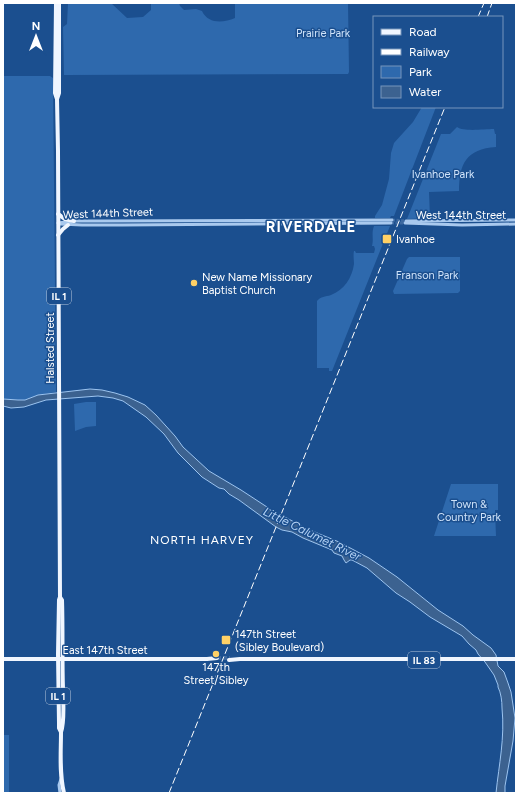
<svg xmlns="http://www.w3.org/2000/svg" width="519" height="796" font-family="Figtree,sans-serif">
	<rect width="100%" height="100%" fill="#1b4f8f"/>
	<g fill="#2e69ad">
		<path d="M68 3H111L127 18 143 17 151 10V3H179L180 6 184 10 196 9 202 11C208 24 223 23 235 18V3H348L349 72 348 74 64 75 63 27 67 24Z"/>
		<polygon points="3,76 50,76 53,78 56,392 38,395 25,400 18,400 3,399"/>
		<polygon points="422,107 436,107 394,216 391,216 390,218 375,218 375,216 382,205 389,179 391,153 394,143 413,122"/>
		<path d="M457 127C464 132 484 129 494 129L495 134H496V147C466 149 459 164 459 191L429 192 430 218 407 219 441 134H450Z"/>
		<path d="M374 226H390L332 371H329V368H317V301C321 296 325 297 331 295 344 290 352 278 354 264 354 260 353 255 354 251H355L356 253H374L375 249 374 246H372C374 238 371 234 374 226Z"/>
		<polygon points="409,257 460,257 460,291 458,293 394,294 393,291 407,259"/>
		<polygon points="86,402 96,402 96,426 86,427 75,431 74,404"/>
		<polygon points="451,484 498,484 498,510 495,510 496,536 434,536"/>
		<rect x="3" y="735" width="6" height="58"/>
	</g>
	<path fill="#3c6290" stroke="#9cc4f0" d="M90 389 102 390 115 393 128 397 145 405 156 415 175 436 183 447 209 471 241 490 267 507 275 514 285 517 305 528 339 542 369 558 397 577 438 610 463 626 473 635 491 648 496 655 498 666 504 672 508 683 511 692 515 718 513 741 505 786V793H496C499 764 505 738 502 708 502 701 501 693 498 687V685L494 675 485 662 478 654 476 650 469 644 462 636 430 617 410 602 396 593 367 568 352 560H350L346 563 344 560 342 556 334 553 332 550 303 538 292 532 282 530 276 527 239 500 229 494 224 489 219 488 202 477 178 453 164 434 146 417 123 401 113 398 98 396 46 400 24 407 11 408 3 406V399L18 400H25L38 395Z"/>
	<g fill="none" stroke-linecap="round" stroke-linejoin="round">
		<g stroke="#3d69a0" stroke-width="3" stroke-dasharray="3 1.5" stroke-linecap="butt">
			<polyline points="392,220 406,221"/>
			<polyline points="391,223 405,223"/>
		</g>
		<polyline stroke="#3d69a0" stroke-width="4" stroke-dasharray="4 2" stroke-linecap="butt" points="217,658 230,658"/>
		<g stroke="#a9c9ee" stroke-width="3">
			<polyline points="406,221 516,220"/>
			<polyline points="58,223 74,221 98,221 392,220"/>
			<polyline points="405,223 462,225 516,224"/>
			<polyline points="60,224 82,225 122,225 391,223"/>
			<polyline points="60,793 59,785 61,779"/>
		</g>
		<g stroke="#f0f6ff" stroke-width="4">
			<path d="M56 3 55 93 57 99 58 151 60 597 62 600C63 630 62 660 63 689 63 701 65 721 61 732 61 752 59 773 64 793"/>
			<polyline points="57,99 59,93 59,3"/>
			<polyline points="58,214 65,219 74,221"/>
			<polyline points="58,235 63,229 68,225"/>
			<polyline points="60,597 59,600 58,654 59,723 59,728 61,732"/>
			<polyline points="3,659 207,659 217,658"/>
			<polyline points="229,660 240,659 516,659"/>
		</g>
		<g stroke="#fff" stroke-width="1" stroke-dasharray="7 3" stroke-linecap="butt">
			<polyline points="478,17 484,3"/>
			<polyline points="487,17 492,3"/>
			<polyline points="169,793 445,107"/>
		</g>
	</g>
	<g fill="#ffd166" stroke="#1b4f8f" stroke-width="1.5">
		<rect x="382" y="234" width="10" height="10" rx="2"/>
		<circle cx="194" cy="283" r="4"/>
		<rect x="221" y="635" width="10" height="10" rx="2"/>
		<circle cx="216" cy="654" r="4"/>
	</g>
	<g text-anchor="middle" stroke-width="3" stroke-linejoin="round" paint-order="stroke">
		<g fill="#1b4f8f" stroke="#bbcadd" stroke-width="1">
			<rect x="47" y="288" width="24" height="16" rx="3"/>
			<rect x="408" y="652" width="32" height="16" rx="3"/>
			<rect x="46" y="688" width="24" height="16" rx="3"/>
		</g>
		<g font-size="10" font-weight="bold" fill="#fff">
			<text x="59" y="300">IL 1</text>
			<text x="424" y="664">IL 83</text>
			<text x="58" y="700">IL 1</text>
		</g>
		<g font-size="11" fill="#cfe3fa" stroke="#1b4f8f">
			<text x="323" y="37">Prairie Park</text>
			<text x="443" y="178">Ivanhoe Park</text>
			<text x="427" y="279">Franson Park</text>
			<text x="469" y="508">Town &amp;<tspan x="469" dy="13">Country Park</tspan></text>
		</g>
		<g font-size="11" fill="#fff" stroke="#1b4f8f">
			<text transform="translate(108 213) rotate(-2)" y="4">West 144th Street</text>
			<text x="461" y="219">West 144th Street</text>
			<text transform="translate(50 348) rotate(-90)" y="4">Halsted Street</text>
			<text x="105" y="654">East 147th Street</text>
		</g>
		<g font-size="11" fill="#fff" stroke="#1b4f8f" text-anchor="start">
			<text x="396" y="243">Ivanhoe</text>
			<text x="202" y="281">New Name Missionary<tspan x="202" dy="13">Baptist Church</tspan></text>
			<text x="235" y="638">147th Street<tspan x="235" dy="13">(Sibley Boulevard)</tspan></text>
			<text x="216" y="671" text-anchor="middle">147th<tspan x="216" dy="13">Street/Sibley</tspan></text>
		</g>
		<g font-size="12" font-style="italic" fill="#b5d3f5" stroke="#1b4f8f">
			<text transform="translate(312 534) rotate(26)" y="4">Little Calumet River</text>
		</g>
		<g font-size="12" letter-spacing="1" fill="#fff" stroke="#1b4f8f">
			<text x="202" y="544">NORTH HARVEY</text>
		</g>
		<g font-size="15" font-weight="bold" letter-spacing="1" fill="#fff" stroke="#1b4f8f">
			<text x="311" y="232">RIVERDALE</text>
		</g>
	</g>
	<rect width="519" height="796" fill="none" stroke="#ffffff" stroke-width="8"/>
	<rect x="373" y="16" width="130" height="92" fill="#1b4f8f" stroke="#7695bc"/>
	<rect x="381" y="29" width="20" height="6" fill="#f0f6ff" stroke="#7695bc"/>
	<text x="409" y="36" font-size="12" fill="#ffffff">Road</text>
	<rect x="381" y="49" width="20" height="6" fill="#ffffff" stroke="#7695bc"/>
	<text x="409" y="56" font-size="12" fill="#ffffff">Railway</text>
	<rect x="381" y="66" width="20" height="12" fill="#2e69ad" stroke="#7695bc"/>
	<text x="409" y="76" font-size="12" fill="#ffffff">Park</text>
	<rect x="381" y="86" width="20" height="12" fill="#3c6290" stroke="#7695bc"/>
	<text x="409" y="96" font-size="12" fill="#ffffff">Water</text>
	<g transform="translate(36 36)" stroke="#1b4f8f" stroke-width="3" paint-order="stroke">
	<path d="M0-3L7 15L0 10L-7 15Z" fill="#ffffff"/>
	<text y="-6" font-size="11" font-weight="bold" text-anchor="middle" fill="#ffffff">N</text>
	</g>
</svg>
